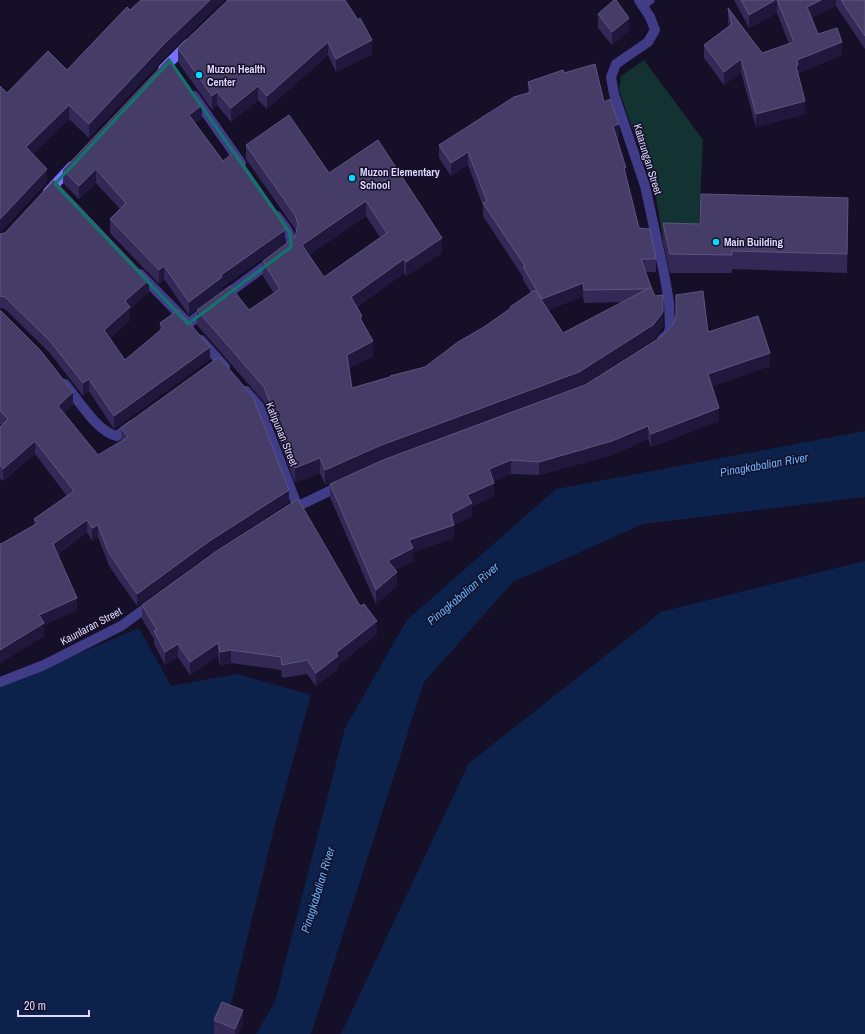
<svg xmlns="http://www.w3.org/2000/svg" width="865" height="1034" font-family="'Archivo Narrow',sans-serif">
	<rect width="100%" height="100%" fill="#151028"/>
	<polygon fill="#133232" points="644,60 703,140 698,242 663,239 656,197 619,90 621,76"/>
	<g fill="#0d224b">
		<polygon points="865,431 865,497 643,524 513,582 424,682 311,1034 256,1034 275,1002 345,728 407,620 556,489"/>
		<polygon points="865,561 865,1034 341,1034 469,763 661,612"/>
		<polygon points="139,628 171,686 237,674 311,695 275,825 228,1016 216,1034 0,1034 0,687"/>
	</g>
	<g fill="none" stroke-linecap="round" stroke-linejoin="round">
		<polyline stroke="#413c87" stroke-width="9" points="643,5 650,0"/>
		<g stroke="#413c87" stroke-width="10">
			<polyline points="639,0 650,17 655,30 648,42 616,64 611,77 614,94 645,186 664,273 669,302 670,328 668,334 662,339"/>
			<polyline points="194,96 241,163"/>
			<polyline points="140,274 185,320"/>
			<path d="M223 297 291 247C293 234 284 226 277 216"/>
			<polyline points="188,324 209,308"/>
			<polyline points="201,340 225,367"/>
			<path d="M65 384C78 399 97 432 117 436L132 425"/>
			<polyline points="246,391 259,406 297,505"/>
			<polyline points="290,510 342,485"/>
			<polyline points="0,682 44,665 121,626 153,603"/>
		</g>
		<g stroke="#7870fe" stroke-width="10">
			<polyline points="163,69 188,44"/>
			<polyline points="48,192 72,166"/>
		</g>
	</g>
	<g fill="#342956" fill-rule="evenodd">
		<polygon points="141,0 224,0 165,57 89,138 69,119 33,154 47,182 0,232 0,86 7,93 67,70"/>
		<polygon points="228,0 372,54 336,72 328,55 267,109 258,100 231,122 217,105 212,110 178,62 178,48"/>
		<polygon points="734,0 857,0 858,1 865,0 865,49 836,6 811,18 818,34 842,55 798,73 805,114 756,127 741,72 724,85 704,58 704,45 729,26 728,21 728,8 762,53 789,44 777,13 749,28"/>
		<polygon points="598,14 629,31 612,45 598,28"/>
		<path d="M564 73 604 102 619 137 617 138 639 228 656 259V272H646L663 327 653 340 579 387 379 461 325 485 320 473 295 483 264 402 197 325V310H249L274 293 263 276V261L295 237 296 232 295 229 246 159V145L329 173 442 253 406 276 404 273 357 307 362 321 373 356 349 368 352 388 390 377V376L425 367 510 309V307L531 293 523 280V277L483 216V206L468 165 451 176 439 158V145L528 93V82ZM366 216 380 237 324 277 309 255ZM583 296 584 303 622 302 563 333 548 310Z"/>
		<polygon points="202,118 195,123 223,161 285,243 222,287 222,290 189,315 164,279 159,284 110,233 110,219 120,209 96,183 79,199 63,183 63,170"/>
		<polygon points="848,217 847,273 732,269 732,273 670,273 663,242 663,223 700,224"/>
		<polygon points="0,234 149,292 130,309 130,320 110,338 125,360 160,331 160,323 210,359 114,429 89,391 83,396 50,353 5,309 0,308"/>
		<polygon points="676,295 708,332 770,366 712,386 719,421 651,447 648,439 612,455 539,475 511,474 493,481 494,496 472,506 472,516 454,525 454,538 413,552 413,561 395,570 397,586 376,604 330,497 330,484 585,385 661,337 673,325 676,316"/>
		<polygon points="0,310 73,405 64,413 98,455 122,441 121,428 289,502 208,555 137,606 109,566 98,537 92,541 87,532 58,554 77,610 44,625 44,636 0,663 0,666 1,544 34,525 34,519 67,496 35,454 3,481 0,478 0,427 2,425 0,424"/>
		<polygon points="142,605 360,606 377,634 338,665 338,669 316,686 307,674 282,678 281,670 231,663 220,666 218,656 190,675 178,657 165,665 154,644 154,639 142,619"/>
		<polygon points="214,1020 243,1024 238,1034 214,1034"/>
	</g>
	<g fill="#20173c">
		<polygon points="210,0 224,0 165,57 89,138 89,124 165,43"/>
		<polygon points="775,0 777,0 777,13 749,28 749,15"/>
		<polygon points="821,0 836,0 836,6 807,20 807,7"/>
		<polygon points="629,18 629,31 612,45 612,32"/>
		<polygon points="372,40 372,54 336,72 336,59"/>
		<polygon points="328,42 328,55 267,109 267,96"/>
		<polygon points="842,42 842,55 798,73 798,78 796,66 797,60"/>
		<polygon points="741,59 741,72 724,85 724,72"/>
		<polygon points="258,86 258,100 231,122 231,108"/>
		<polygon points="217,92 217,105 212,110 212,96"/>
		<polygon points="805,101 805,114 756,127 756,114"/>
		<polygon points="69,105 69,119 26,161 26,147"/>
		<polygon points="202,105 202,118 189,128 189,115"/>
		<polygon points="619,124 619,137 613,139 613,126"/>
		<polygon points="468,152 468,165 451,176 451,163"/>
		<polygon points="47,169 47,182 0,232 0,219"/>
		<polygon points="96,169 96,183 79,199 79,186"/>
		<polygon points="848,198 848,217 847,273 847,254"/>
		<polygon points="366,201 366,216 302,260 302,245"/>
		<polygon points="285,230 285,243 222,287 222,290 189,315 189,302 221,275"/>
		<polygon points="442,238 442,253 406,276 406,262"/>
		<polygon points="404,259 404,273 351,311 351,297"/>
		<polygon points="164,266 164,279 159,284 159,270"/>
		<polygon points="149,280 149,292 130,309 130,320 104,343 104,330 125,301"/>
		<polygon points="583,283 583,296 542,312 542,299"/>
		<polygon points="663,312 663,327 653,340 579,387 379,461 325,485 325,470"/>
		<polygon points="373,341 373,356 347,369 347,355"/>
		<polygon points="210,347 210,359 114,429 114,416"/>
		<polygon points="770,353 770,366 708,387 708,374"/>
		<polygon points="89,379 89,391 83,396 83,383"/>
		<polygon points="73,392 73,405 58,418 58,406"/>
		<polygon points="719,408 719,421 651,447 651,434"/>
		<polygon points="648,426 648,439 612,455 539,475 539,462"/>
		<polygon points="35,441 35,454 3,481 3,469"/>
		<polygon points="320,458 320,473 295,483 295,468"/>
		<polygon points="511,460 511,474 489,483 489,469"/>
		<polygon points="494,483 494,496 472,506 472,516 454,525 454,538 413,552 413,561 388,574 388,561 409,540 451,514 467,495"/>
		<polygon points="289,490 289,502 208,555 137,606 137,594 208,542"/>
		<polygon points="87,520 87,532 53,557 53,544"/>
		<polygon points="98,525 98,537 92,541 92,528"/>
		<polygon points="397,572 397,586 376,604 376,590"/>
		<polygon points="77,598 77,610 44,625 44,636 0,663 0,666 0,650 39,615"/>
		<polygon points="377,621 377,634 338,665 338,669 316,686 316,673 336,653"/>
		<polygon points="218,643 218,656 190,675 190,662"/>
		<polygon points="178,644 178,657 165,665 165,652"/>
		<polygon points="231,650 231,663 220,666 220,652"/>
		<polygon points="243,1010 243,1024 238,1034 235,1034 235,1029"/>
	</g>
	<g fill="#463c68" stroke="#5e5480" fill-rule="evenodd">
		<polygon points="141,0 210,0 165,43 89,124 69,105 26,147 47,169 0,219 0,86 7,93 48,51 67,70 127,7 130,10"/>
		<polygon points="228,0 345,0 358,20 360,18 372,40 336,59 328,42 267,96 258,86 231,108 217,92 212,96 178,48"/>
		<polygon points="614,0 616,0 629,18 612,32 598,14"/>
		<polygon points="741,0 775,0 749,15"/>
		<polygon points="777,0 821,0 807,7 818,34 837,28 842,42 797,60 798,65 796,66 805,101 756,114 741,59 724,72 704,45 732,24 728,8 762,53 794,42"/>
		<polygon points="841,0 857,0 858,1 860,0 865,0 865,36"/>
		<polygon points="169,58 202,105 189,115 223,161 233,153 236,153 284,222 285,230 221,275 222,277 189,302 164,266 159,270 110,219 126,203 96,169 79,186 63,170"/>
		<polygon points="595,64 604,102 610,99 619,124 613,126 626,168 624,168 639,228 650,229 656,259 641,259 651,287 649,289 584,290 583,283 542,299 523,267 525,266 483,203 487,201 468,152 451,163 439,145 514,97 531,92 528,82 563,70 564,73"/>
		<path d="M289 115 329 173 378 140 442 238 406 262 404 259 351 297 362 316 360 318 373 341 347 355 352 388 390 377V376L425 367 458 342 484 327 511 308 510 307 535 290 563 333 651 287 655 296 663 295V312L653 325 579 372 379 446 325 470 320 458 295 468 264 387 197 310 230 286 249 310 280 289 263 261 295 237 298 224 295 215 246 145ZM366 201 387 233 324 277 302 245Z"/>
		<polygon points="54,180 149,280 125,301 130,307 104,330 125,360 163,328 160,323 178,310 210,347 114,416 89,379 83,383 50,341 5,297 0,296 0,234 5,233"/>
		<polygon points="701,194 848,198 847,254 732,251 732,255 670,254 663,223 700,224"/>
		<polygon points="703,291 708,332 758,316 770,353 708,374 719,408 651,434 648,426 612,441 539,462 511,460 489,469 494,483 467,495 472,503 451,514 454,525 409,540 413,548 388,561 397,572 376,590 330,484 383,460 585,385 661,337 673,325 676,315 676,295"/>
		<polygon points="0,310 40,350 73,392 58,406 98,455 128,437 121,428 219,357 253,397 289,490 208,542 137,594 109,553 98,525 92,528 87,520 53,544 77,598 39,615 44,623 0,650 0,543 1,544 38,523 34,519 74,491 35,441 3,469 0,465 0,427 8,419 0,411"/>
		<polygon points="298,499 360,606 364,604 377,621 336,653 338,656 316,673 307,660 282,665 281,657 231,650 220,652 218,643 190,662 178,644 165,652 154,631 157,630 142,605 215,552"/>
		<polygon points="222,1002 243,1010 235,1029 214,1020"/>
	</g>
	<path fill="none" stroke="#0f766e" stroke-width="3" stroke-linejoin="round" d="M170 61 290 233 291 247 188 324 55 184Z"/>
	<g fill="#05dcfd" stroke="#151028" stroke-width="1.5">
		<circle cx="199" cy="75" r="4"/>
		<circle cx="352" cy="178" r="4"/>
		<circle cx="716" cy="242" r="4"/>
	</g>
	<g text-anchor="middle" stroke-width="3" stroke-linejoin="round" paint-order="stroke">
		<g font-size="11" font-weight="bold" fill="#ded8ff" stroke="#151028" text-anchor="start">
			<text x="207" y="73">Muzon Health<tspan x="207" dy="13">Center</tspan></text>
			<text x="360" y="176">Muzon Elementary<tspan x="360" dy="13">School</tspan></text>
			<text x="724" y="246">Main Building</text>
		</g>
		<g font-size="11" fill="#ded8ff" stroke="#151028">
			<text transform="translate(648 159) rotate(73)" y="4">Katarungan Street</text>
			<text transform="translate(282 434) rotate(68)" y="4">Katipunan Street</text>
			<text transform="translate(91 626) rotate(-28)" y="4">Kaunlaran Street</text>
		</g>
		<g font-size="12" font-style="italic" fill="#67b3fe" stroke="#151028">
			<text transform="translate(764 465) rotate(-10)" y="4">Pinagkabalian River</text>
			<text transform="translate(463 594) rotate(-40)" y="4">Pinagkabalian River</text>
			<text transform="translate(318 890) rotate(-73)" y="4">Pinagkabalian River</text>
		</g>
	</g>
	<path d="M18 1010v6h71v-6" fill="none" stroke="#ded8ff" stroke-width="2"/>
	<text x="24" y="1010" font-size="12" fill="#ded8ff" stroke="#151028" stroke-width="3" paint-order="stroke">20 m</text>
</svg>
